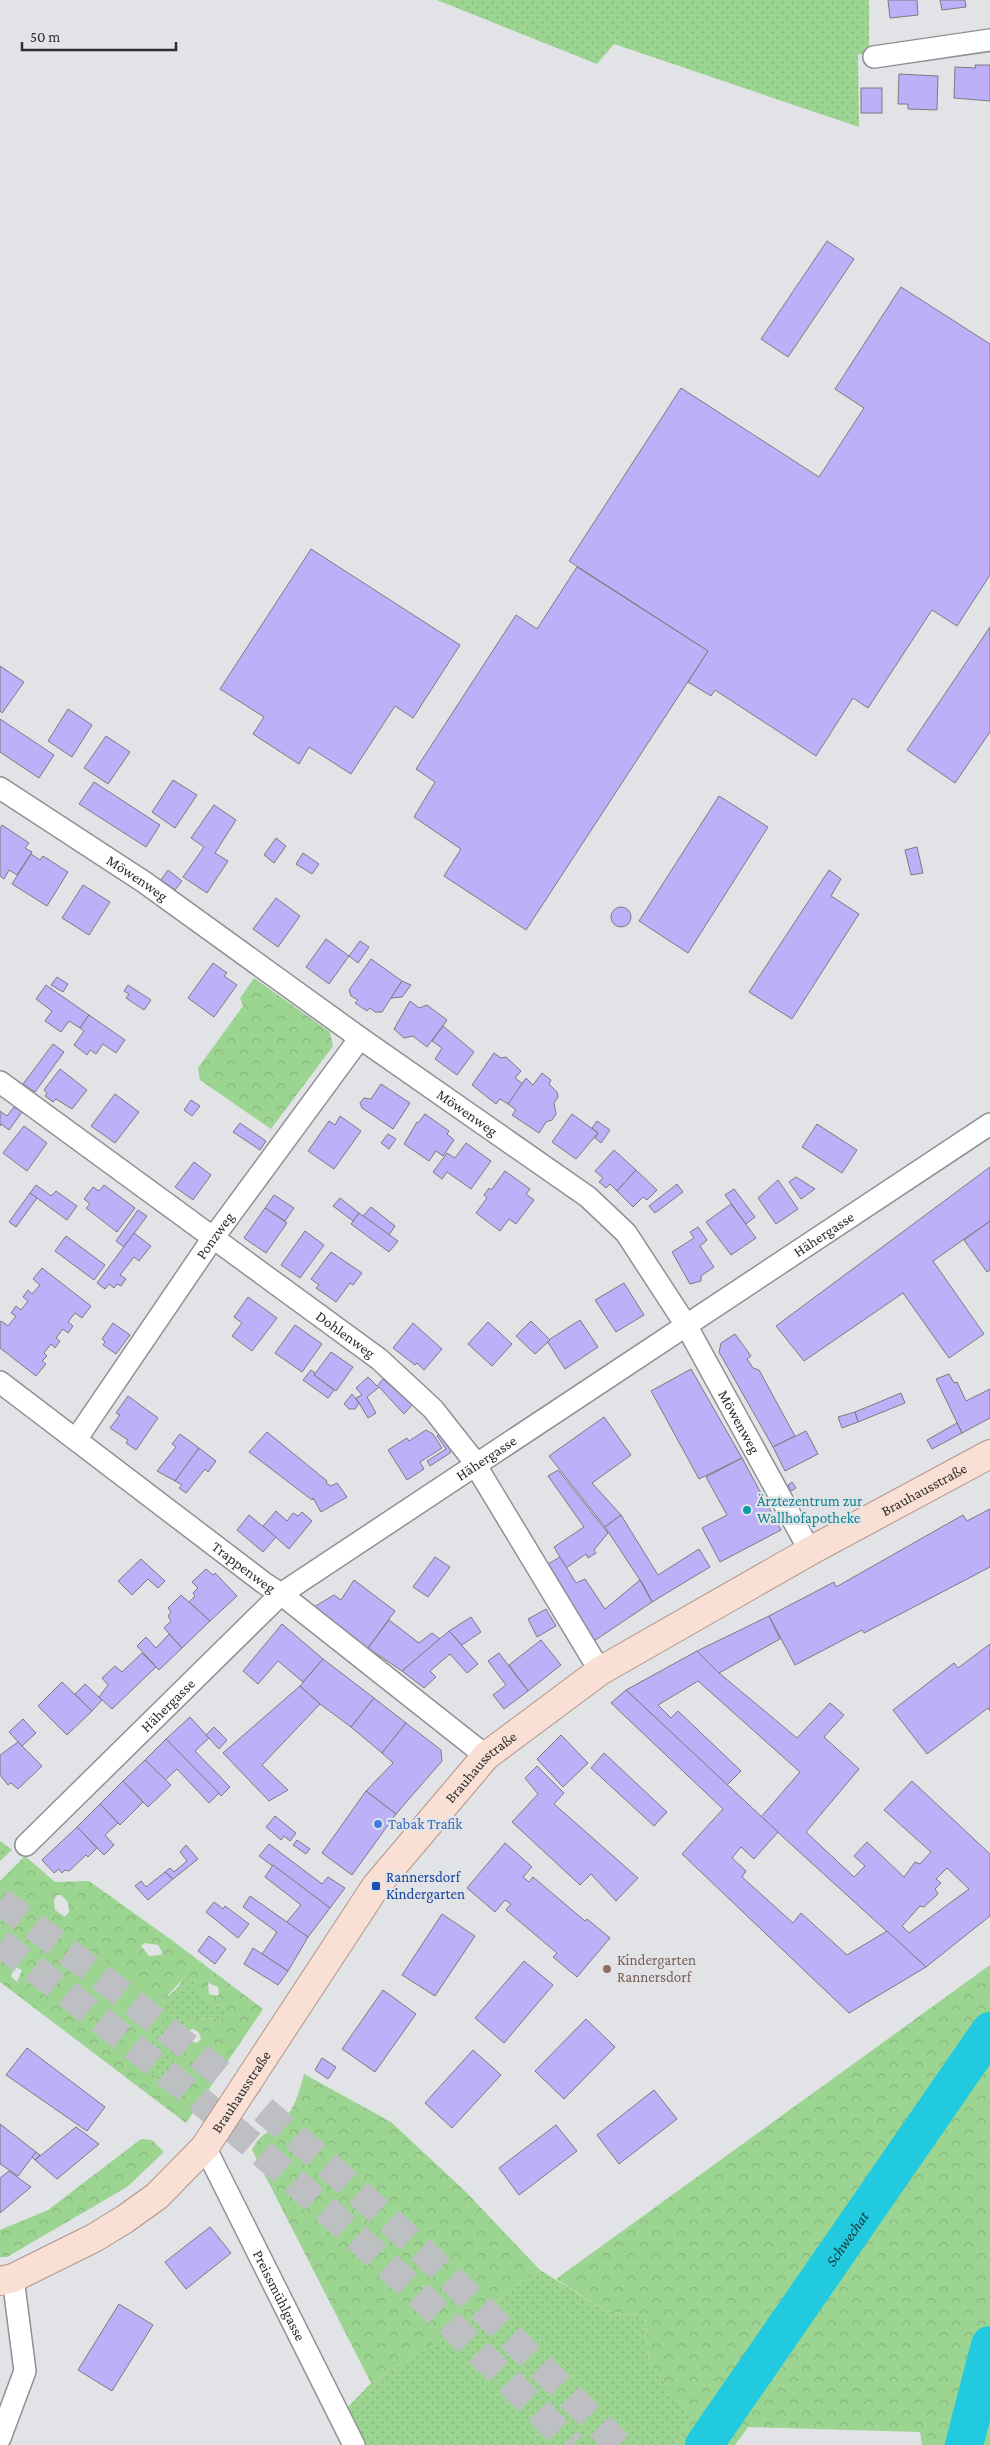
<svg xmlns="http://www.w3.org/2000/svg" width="990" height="2445" font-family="'Crimson Pro',serif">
	<defs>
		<pattern id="grass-dots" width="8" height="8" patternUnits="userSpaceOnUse" patternTransform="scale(1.25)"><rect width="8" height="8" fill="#9cd491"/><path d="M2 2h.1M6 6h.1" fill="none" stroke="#87b67d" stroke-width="1.8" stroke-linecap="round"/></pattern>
		<pattern id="forest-crowns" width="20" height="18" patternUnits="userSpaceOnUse" patternTransform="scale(1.25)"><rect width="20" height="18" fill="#9cd491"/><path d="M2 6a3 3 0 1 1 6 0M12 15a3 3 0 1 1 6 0" fill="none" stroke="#87b67d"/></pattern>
	</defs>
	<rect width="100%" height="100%" fill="#e2e3e7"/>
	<g fill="url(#grass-dots)">
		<polygon points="437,0 869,0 869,52 858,55 859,127 614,44 597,64"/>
		<polygon points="0,1841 12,1850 0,1861"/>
		<polygon points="0,1909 12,1914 11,1926 0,1930"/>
		<path d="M188 1977C198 1982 198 1994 206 2000 213 2006 226 2004 228 2015L224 2019C207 2019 191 2014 180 2030L182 2044 177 2055 179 2071 173 2087 169 2089 132 2054 134 2046 149 2039 165 1999 178 1987 183 1978Z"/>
		<polygon points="540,2270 606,2311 645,2316 649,2362 690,2417 675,2445 362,2445 344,2411 371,2383 461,2327"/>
	</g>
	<g fill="url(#forest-crowns)" fill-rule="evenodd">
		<polygon points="254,978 330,1032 333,1046 271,1129 200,1080 198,1068 243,1006 240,998"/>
		<path d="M25 1856 55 1882 89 1881 173 1941 263 2009 186 2123 0 1982V1930L11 1926 12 1914 0 1909V1881ZM57 1895H61L68 1902 69 1912 65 1917 55 1910 54 1900ZM145 1943 158 1945 162 1952 161 1955 149 1956 141 1946ZM15 1967 22 1970 17 1982 11 1976ZM188 1977C198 1982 198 1994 206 2000 213 2006 226 2004 228 2015L224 2019C207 2019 191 2014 180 2030L182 2044 177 2055 179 2071 172 2087 169 2089 132 2054 134 2046 149 2039 167 2017 163 2003C167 1994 177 1987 183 1978ZM208 1983 218 1987 219 1994 217 1996 209 1994ZM194 2029 199 2033 201 2039 197 2043 193 2042 188 2034 189 2030Z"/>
		<polygon points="990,1965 990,2445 922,2445 920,2432 748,2427 735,2445 675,2445 690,2417 649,2362 645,2316 606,2311 556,2279"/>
		<path d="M304 2074 391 2122 466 2192 540 2270 461 2327 371 2383 252 2150C260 2133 268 2134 280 2124 294 2111 300 2091 304 2074Z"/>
		<polygon points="141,2139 152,2140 164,2152 127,2187 7,2257 0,2257 0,2230 48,2210"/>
	</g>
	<polygon fill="#9cd491" points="90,1949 145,1991 114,2032 58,1990"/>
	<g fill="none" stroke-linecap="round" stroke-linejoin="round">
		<g stroke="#22cae0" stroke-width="38">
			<path id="s1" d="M704 2445 990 2031"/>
			<polyline points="964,2445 990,2345"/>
		</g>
	</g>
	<g fill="#bdb0f9" stroke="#7b7b7f" fill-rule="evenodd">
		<polygon points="888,0 917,0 918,15 890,18"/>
		<polygon points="940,0 965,0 966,7 942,10"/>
		<polygon points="975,65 990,65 990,101 954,98 955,67 976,68"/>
		<polygon points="899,74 938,76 937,110 908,109 908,104 898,104"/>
		<rect x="861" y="88" width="21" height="25"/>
		<polygon points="827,241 854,259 788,357 761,339"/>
		<polygon points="901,287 990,344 990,575 957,626 932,610 868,708 853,698 816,756 715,690 711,696 688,682 708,651 569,561 681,388 819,477 864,408 835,389"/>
		<polygon points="311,549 460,645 413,718 395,706 351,774 309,747 299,764 253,734 264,717 220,689"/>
		<polygon points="577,567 708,651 526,930 444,876 461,849 414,817 435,782 416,769 516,615 537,629"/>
		<polygon points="990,627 990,732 955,783 907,750"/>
		<polygon points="0,666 24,682 2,713 0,711"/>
		<polygon points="68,709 92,725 72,757 48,741"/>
		<polygon points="0,719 54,755 39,778 0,752"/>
		<polygon points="106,736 130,752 108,784 84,768"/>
		<polygon points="173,780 197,795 175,828 152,812"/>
		<polygon points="94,782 160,825 146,847 79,804"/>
		<polygon points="719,796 768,827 688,953 639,921"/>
		<polygon points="214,805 236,820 215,853 228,861 207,893 183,877 204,847 191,838"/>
		<polygon points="2,825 29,843 25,848 32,852 17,875 9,870 4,879 0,876 0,828"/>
		<polygon points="276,838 286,846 274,863 264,855"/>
		<polygon points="917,847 923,873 911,875 905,850"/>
		<polygon points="303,853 319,864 312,874 296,864"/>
		<polygon points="31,854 40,860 43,856 68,872 47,906 12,884"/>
		<polygon points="168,870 182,881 175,890 161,880"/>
		<polygon points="829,870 841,879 831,896 859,914 792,1019 749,992"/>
		<polygon points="83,885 110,902 89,935 62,918"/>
		<polygon points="276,898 300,916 278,947 253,929"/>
		<circle cx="621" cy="917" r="10"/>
		<polygon points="326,939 349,956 329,984 306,967"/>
		<polygon points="360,941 369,947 358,963 349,956"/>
		<polygon points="371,959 402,981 382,1012 375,1012 370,1008 367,1011 355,1003 358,1000 351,996 349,990"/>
		<polygon points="213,963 227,973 224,976 237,985 214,1017 188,998"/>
		<polygon points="57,977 68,984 63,992 51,985"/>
		<polygon points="402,981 411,985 402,997 391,998"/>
		<polygon points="46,985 89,1015 80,1028 69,1021 61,1032 45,1021 52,1011 36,999"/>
		<polygon points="128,985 151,1000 144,1010 126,998 129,994 124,991"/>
		<polygon points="410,1001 419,1008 427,1005 447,1020 427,1047 413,1036 404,1038 394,1029"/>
		<polygon points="89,1015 125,1040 116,1053 103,1044 96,1054 90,1050 87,1055 74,1045 84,1031 80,1028"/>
		<polygon points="443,1026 474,1052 457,1075 435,1059 442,1048 432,1041"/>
		<polygon points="53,1044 64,1052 35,1092 23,1084"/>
		<polygon points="494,1053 501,1058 506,1057 521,1071 515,1078 523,1084 508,1104 500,1099 496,1104 472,1085"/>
		<polygon points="60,1069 87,1090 72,1109 56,1099 53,1102 45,1096 47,1093 44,1090"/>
		<polygon points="542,1073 551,1080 549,1084 557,1092 558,1097 554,1103 556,1114 552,1120 546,1122 539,1133 512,1115 516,1110 508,1104 526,1078 533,1085"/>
		<polygon points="381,1084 410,1103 393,1129 362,1108 360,1103 364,1098 371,1099"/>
		<polygon points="115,1094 139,1112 115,1143 91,1126"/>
		<polygon points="191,1100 200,1106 192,1116 184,1110"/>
		<polygon points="14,1107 22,1112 9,1130 1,1124 0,1126 0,1111 7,1116"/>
		<polygon points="425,1114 449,1131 447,1134 454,1140 443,1156 436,1151 429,1161 404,1144 417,1122 418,1123"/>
		<polygon points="572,1114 598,1133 576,1159 552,1142"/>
		<polygon points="340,1116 361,1131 334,1169 308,1151 329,1121 335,1125"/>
		<polygon points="597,1121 610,1130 601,1143 595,1138 598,1133 592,1128"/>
		<polygon points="240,1123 266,1141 260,1150 233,1132"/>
		<polygon points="817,1124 857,1150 842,1173 802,1147"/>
		<polygon points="24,1126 47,1143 27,1171 3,1153"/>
		<polygon points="388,1134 396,1139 389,1149 381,1143"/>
		<polygon points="466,1143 491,1161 471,1189 447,1172 442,1179 433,1172 447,1153 455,1158"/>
		<polygon points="614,1150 636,1170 617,1191 610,1184 606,1188 599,1182 603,1178 595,1171"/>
		<polygon points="194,1162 211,1175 193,1200 175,1187"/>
		<polygon points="990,1167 990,1221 933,1261 984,1334 949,1358 903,1293 804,1361 776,1326"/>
		<polygon points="636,1170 657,1190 647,1200 643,1197 633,1207 617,1191"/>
		<polygon points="505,1171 530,1189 526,1194 534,1200 516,1224 509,1219 500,1231 476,1213 487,1198 484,1195 489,1188 491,1190"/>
		<polygon points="796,1177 815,1189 801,1199 789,1182"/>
		<polygon points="778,1180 798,1209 776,1224 758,1198"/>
		<polygon points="677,1184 683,1192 655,1213 649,1206"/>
		<polygon points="36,1185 51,1196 56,1191 77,1206 67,1220 30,1193"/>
		<polygon points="104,1185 135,1208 117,1232 86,1208 90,1204 84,1199 93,1187 99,1191"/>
		<polygon points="734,1189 755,1217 746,1224 725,1195"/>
		<polygon points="30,1193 37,1198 16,1227 9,1222"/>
		<polygon points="274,1195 294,1208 285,1221 265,1208"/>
		<polygon points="340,1198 359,1213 353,1221 333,1206"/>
		<polygon points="731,1204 756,1238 731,1255 706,1222"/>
		<polygon points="371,1207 395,1226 389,1235 363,1216"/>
		<polygon points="265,1208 287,1223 266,1253 244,1238"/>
		<polygon points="138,1210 147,1216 124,1247 116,1241"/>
		<polygon points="359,1213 398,1241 389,1252 351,1224"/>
		<polygon points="990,1221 990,1270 987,1272 964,1240"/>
		<polygon points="698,1227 707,1240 700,1246 714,1267 701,1276 701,1281 690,1284 672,1252 694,1238 690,1232"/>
		<polygon points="305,1231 324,1245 300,1278 281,1265"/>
		<polygon points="134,1233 151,1246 139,1261 134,1257 120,1275 126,1279 121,1286 117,1284 114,1288 109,1284 105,1289 97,1283"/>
		<polygon points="66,1236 105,1265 94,1280 55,1251"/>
		<polygon points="331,1252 362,1273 353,1285 350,1283 336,1302 316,1288 319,1285 311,1279"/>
		<polygon points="42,1268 91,1306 82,1318 75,1313 68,1322 73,1326 68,1333 63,1329 56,1338 60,1341 55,1348 51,1344 44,1353 47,1356 42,1361 46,1364 36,1376 0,1348 0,1322 1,1321 8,1326 16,1316 11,1313 16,1306 21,1310 28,1301 23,1297 28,1290 32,1294 40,1285 33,1279"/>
		<polygon points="624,1283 644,1315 616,1332 595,1300"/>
		<polygon points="248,1297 277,1318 252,1351 232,1336 242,1323 234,1317"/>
		<polygon points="580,1320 598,1347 565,1369 547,1341"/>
		<polygon points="531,1321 550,1340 535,1354 516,1336"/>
		<polygon points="488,1322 512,1344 492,1366 468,1344"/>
		<polygon points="113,1323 130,1335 116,1354 103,1345 105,1342 102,1339"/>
		<polygon points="413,1323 442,1349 424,1370 417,1363 415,1365 393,1348"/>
		<polygon points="295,1325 322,1344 302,1372 275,1353"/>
		<polygon points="735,1334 751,1356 747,1359 753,1368 759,1370 795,1436 773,1447 719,1352 721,1343"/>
		<polygon points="331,1352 353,1367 336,1391 314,1375"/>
		<polygon points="691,1369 742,1458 699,1479 651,1391"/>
		<polygon points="311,1370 315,1373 314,1375 334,1390 328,1398 303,1380"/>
		<polygon points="949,1374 954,1383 957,1382 966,1401 990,1389 990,1418 962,1433 936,1379"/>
		<polygon points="368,1377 377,1386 383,1379 412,1405 404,1414 379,1387 367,1397 376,1413 368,1418 356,1398 362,1395 356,1388"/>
		<polygon points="901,1393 905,1403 858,1422 855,1412"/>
		<polygon points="352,1394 359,1403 355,1409 349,1409 344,1404"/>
		<polygon points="128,1396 158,1418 136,1450 126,1443 128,1440 110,1428 120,1415 116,1413"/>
		<polygon points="855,1412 858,1422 842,1428 838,1417"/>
		<polygon points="604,1417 631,1455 592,1483 621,1515 605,1527 549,1456"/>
		<polygon points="957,1423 962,1433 932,1449 927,1440"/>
		<polygon points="426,1430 433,1434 442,1448 420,1462 424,1469 407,1480 388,1450 407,1438 409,1441"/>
		<polygon points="806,1431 818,1454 785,1471 773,1447"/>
		<polygon points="267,1432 327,1481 326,1483 331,1486 337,1483 347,1497 321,1512 313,1498 312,1500 249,1452"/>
		<polygon points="441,1432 451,1441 450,1453 430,1466 427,1461 446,1449 437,1436"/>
		<polygon points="180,1434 199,1448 175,1481 157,1471 176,1447 172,1444"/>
		<polygon points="199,1448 216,1461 208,1472 205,1469 186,1493 179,1488 182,1485 175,1481"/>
		<polygon points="742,1458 781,1530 720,1562 702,1528 727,1515 706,1477"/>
		<polygon points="558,1470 608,1533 594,1550 596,1553 588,1558 586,1554 566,1568 554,1547 584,1527 548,1476"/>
		<polygon points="792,1482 796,1488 791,1491 788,1485"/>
		<polygon points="990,1509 990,1567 864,1633 862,1630 795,1665 769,1616 834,1582 836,1587 963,1515 967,1521"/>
		<polygon points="276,1511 287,1521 293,1513 298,1516 302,1512 312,1521 289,1549 263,1526"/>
		<polygon points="249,1515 276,1537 263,1552 237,1530"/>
		<polygon points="621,1515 658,1575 699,1549 710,1567 652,1602 644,1586 605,1527"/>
		<polygon points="435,1557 450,1567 428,1597 413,1587"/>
		<polygon points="560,1557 576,1583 585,1579 605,1609 640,1580 652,1602 591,1643 543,1567"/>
		<polygon points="141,1559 165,1581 158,1588 148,1579 132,1595 118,1581"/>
		<polygon points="206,1569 213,1575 215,1573 237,1596 210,1621 189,1602 195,1596 193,1593 198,1588 192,1582"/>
		<polygon points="354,1580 395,1611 368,1648 314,1607 334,1595 341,1600"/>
		<polygon points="181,1595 210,1621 182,1648 164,1628 171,1621 168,1616 171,1612 168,1608"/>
		<polygon points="546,1609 556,1626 537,1637 528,1619"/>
		<polygon points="769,1616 780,1639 719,1673 697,1651"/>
		<polygon points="471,1617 481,1632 462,1645 449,1631"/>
		<polygon points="389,1620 419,1643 432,1633 440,1639 402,1671 368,1648"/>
		<polygon points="282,1624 323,1659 303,1682 278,1661 258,1684 243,1671"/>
		<polygon points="449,1631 478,1664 467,1673 450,1654 430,1671 436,1677 424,1688 402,1671"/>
		<polygon points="169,1634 182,1648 159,1670 137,1646 146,1637 156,1648"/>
		<polygon points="541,1640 561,1665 528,1691 509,1665"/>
		<polygon points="990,1644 990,1711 988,1708 927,1754 893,1710 954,1663 958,1668"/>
		<path d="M697 1651 719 1673 797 1738 830 1703 844 1715 824 1737 859 1769 806 1832 854 1877 865 1866 854 1856 867 1842 904 1877 915 1862 920 1864 931 1852 884 1810 912 1781 990 1854V1916L926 1967 761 1817 800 1772 698 1681 658 1705 671 1718 678 1711 741 1771 727 1785 626 1690ZM947 1868 969 1889 909 1933 902 1926 920 1906 924 1907 938 1894 935 1889 941 1883 936 1879Z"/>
		<polygon points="142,1653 156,1667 112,1709 99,1697 108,1685 102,1678 115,1666 122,1672"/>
		<polygon points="499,1653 528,1691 504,1709 493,1695 506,1685 488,1661"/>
		<polygon points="323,1659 374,1698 351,1727 320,1704 300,1686"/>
		<polygon points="62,1682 92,1711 67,1735 38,1706"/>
		<polygon points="85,1684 102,1700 92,1711 75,1694"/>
		<polygon points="300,1686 320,1704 262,1765 288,1790 269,1801 223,1753"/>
		<polygon points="626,1690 778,1832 754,1859 741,1847 732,1858 746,1871 742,1877 793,1923 801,1913 847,1955 887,1931 926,1967 849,2013 682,1854 723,1809 611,1703"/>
		<polygon points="374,1698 406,1723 382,1753 351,1727"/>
		<polygon points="190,1717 209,1738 195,1751 230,1787 221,1796 166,1739"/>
		<polygon points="23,1719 36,1733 22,1746 9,1732"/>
		<polygon points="406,1723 441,1750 442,1761 396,1814 366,1791 393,1763 382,1753"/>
		<polygon points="214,1727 227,1740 219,1749 206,1735"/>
		<polygon points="561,1735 588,1763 563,1787 537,1759"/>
		<polygon points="166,1739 219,1793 209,1803 177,1769 165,1780 145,1760"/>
		<polygon points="18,1742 42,1766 18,1789 11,1783 8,1785 0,1775 0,1755"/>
		<polygon points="604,1753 667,1812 654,1826 591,1768"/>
		<polygon points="145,1760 171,1785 148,1807 123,1781"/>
		<polygon points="537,1766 564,1793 554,1804 638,1878 616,1901 591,1874 580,1885 512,1822 538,1794 525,1778"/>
		<polygon points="123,1781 143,1802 120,1825 100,1804"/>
		<polygon points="366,1791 396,1814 352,1875 322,1853"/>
		<polygon points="100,1804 118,1823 105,1835 114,1845 104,1855 77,1827"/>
		<polygon points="275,1816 296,1833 290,1841 284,1836 281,1840 266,1827"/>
		<polygon points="77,1827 97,1848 88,1857 86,1855 69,1871 65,1870 62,1873 59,1869 54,1873 42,1860"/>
		<polygon points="297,1840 310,1849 306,1854 293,1845"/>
		<polygon points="505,1843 532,1867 523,1877 529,1882 533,1877 585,1921 587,1919 610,1938 577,1977 553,1957 557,1953 506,1910 511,1904 505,1900 495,1912 467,1888"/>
		<polygon points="269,1844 322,1884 328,1877 345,1888 330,1908 259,1856"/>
		<polygon points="186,1845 198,1859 173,1879 165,1872 170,1868 174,1872 187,1861 180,1852"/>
		<polygon points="273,1865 330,1908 308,1937 286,1923 301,1905 265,1877"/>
		<polygon points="165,1872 173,1879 148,1900 135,1886 141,1881 146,1887"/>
		<polygon points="250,1896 308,1937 288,1971 262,1954 277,1932 243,1907"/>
		<polygon points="214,1902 223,1909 225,1906 249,1924 238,1938 206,1912"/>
		<polygon points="442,1914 475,1936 435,1996 402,1975"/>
		<polygon points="209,1936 226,1949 215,1964 198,1951"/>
		<polygon points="253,1948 288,1971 278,1985 244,1964"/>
		<polygon points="524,1961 553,1985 504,2043 475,2018"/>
		<polygon points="383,1990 416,2014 375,2072 342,2049"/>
		<polygon points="586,2019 615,2047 564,2099 535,2071"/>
		<polygon points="27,2048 105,2107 87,2131 6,2075"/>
		<polygon points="473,2050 501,2075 452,2128 425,2103"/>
		<polygon points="322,2058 336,2067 328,2079 315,2070"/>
		<polygon points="654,2090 677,2119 619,2164 597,2135"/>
		<polygon points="0,2124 36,2152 18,2176 0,2164"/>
		<polygon points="556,2125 577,2151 519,2195 499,2168"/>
		<polygon points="76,2127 99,2144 57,2179 35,2160"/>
		<polygon points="36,2152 40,2155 35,2160 32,2157"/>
		<polygon points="9,2171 31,2187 0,2213 0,2178"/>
		<polygon points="210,2227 231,2253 186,2289 165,2262"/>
		<polygon points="119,2304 153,2325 112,2391 78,2370"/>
	</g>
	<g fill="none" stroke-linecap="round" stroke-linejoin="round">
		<g stroke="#bebfc2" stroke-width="28" stroke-dasharray="28 14" stroke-linecap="butt">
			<path d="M0 1901C141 2005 277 2117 406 2236 478 2304 548 2374 619 2445"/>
			<path d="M0 1943C204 2095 394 2263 572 2445"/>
		</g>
		<g stroke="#8f9093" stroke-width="24">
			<g id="minor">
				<polyline points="874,57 990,40"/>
				<path id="s2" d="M0 788 144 882 360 1038 588 1197 626 1233 686 1325 810 1551"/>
				<path id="s3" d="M0 1082 379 1359 433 1409 470 1456 600 1671"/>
				<path id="s4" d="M0 1382 264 1583 281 1594 486 1756"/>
				<path id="s5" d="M77 1438 213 1238 360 1038"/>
				<path id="s6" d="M26 1845 281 1594 990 1124"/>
				<path id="s7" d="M205 2147 354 2445"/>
				<polyline points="0,2438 25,2371 13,2278"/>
			</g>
		</g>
		<g stroke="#b09488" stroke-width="30">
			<g id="primary">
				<path id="s8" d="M0 2281 13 2278 94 2238 125 2219 157 2196 205 2147 376 1886 486 1756 600 1671 810 1551 990 1454"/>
			</g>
		</g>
		<use href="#minor" stroke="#fff" stroke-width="21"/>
		<use href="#primary" stroke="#fae0d4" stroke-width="28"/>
	</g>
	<circle fill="#0f9aa8" stroke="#e2e3e7" stroke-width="2" cx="747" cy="1510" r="5"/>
	<circle fill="#3f7fe0" stroke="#e2e3e7" stroke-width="2" cx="378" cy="1824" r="5"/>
	<rect fill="#1a4fb4" stroke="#e2e3e7" stroke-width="2" x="371" y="1881" width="10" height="10" rx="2.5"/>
	<circle fill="#8d6e63" stroke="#e2e3e7" stroke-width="2" cx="607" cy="1969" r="5"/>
	<g text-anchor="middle" stroke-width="4.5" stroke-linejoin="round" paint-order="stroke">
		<g font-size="15" fill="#2c2d2e" stroke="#e2e3e7">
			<text dy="5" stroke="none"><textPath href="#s2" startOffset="164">Möwenweg</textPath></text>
			<text dy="5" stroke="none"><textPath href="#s2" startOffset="569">Möwenweg</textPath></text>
			<text dy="5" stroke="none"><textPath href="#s6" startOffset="1009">Hähergasse</textPath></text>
			<text dy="5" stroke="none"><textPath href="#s5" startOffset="245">Ponzweg</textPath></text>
			<text dy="5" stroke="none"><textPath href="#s3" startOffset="428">Dohlenweg</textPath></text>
			<text dy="5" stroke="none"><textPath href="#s2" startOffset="989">Möwenweg</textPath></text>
			<text dy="5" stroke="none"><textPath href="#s6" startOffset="604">Hähergasse</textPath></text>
			<text dy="5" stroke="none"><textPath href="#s8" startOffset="1244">Brauhausstraße</textPath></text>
			<text dy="5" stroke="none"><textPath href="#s4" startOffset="306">Trappenweg</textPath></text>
			<text dy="5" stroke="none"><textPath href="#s6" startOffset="199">Hähergasse</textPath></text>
			<text dy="5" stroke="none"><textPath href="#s8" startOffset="719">Brauhausstraße</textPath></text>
			<text dy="5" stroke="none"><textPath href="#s8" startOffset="314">Brauhausstraße</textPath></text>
			<text dy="5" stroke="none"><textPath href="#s7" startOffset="166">Preissmühlgasse</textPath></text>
		</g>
		<g font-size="15" fill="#0d838f" stroke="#e2e3e7" text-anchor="start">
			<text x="757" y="1506">Ärztezentrum zur<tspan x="757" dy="17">Wallhofapotheke</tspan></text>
		</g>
		<g font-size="15" fill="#366cbe" stroke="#e2e3e7" text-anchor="start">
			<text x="388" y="1829">Tabak Trafik</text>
		</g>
		<g font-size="15" fill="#164399" stroke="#e2e3e7" text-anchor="start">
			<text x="386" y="1882">Rannersdorf<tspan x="386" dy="17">Kindergarten</tspan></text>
		</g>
		<g font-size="15" fill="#785e54" stroke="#e2e3e7" text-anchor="start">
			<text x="617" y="1965">Kindergarten<tspan x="617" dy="17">Rannersdorf</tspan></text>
		</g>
		<g font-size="16" font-style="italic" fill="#1d363a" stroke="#e2e3e7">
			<text dy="6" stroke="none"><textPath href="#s1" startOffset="251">Schwechat</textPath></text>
		</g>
	</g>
	<path d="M22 42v8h154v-8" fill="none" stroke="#2c2d2e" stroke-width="2.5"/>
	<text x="30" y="42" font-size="15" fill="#2c2d2e" stroke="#e2e3e7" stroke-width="4" paint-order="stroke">50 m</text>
</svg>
